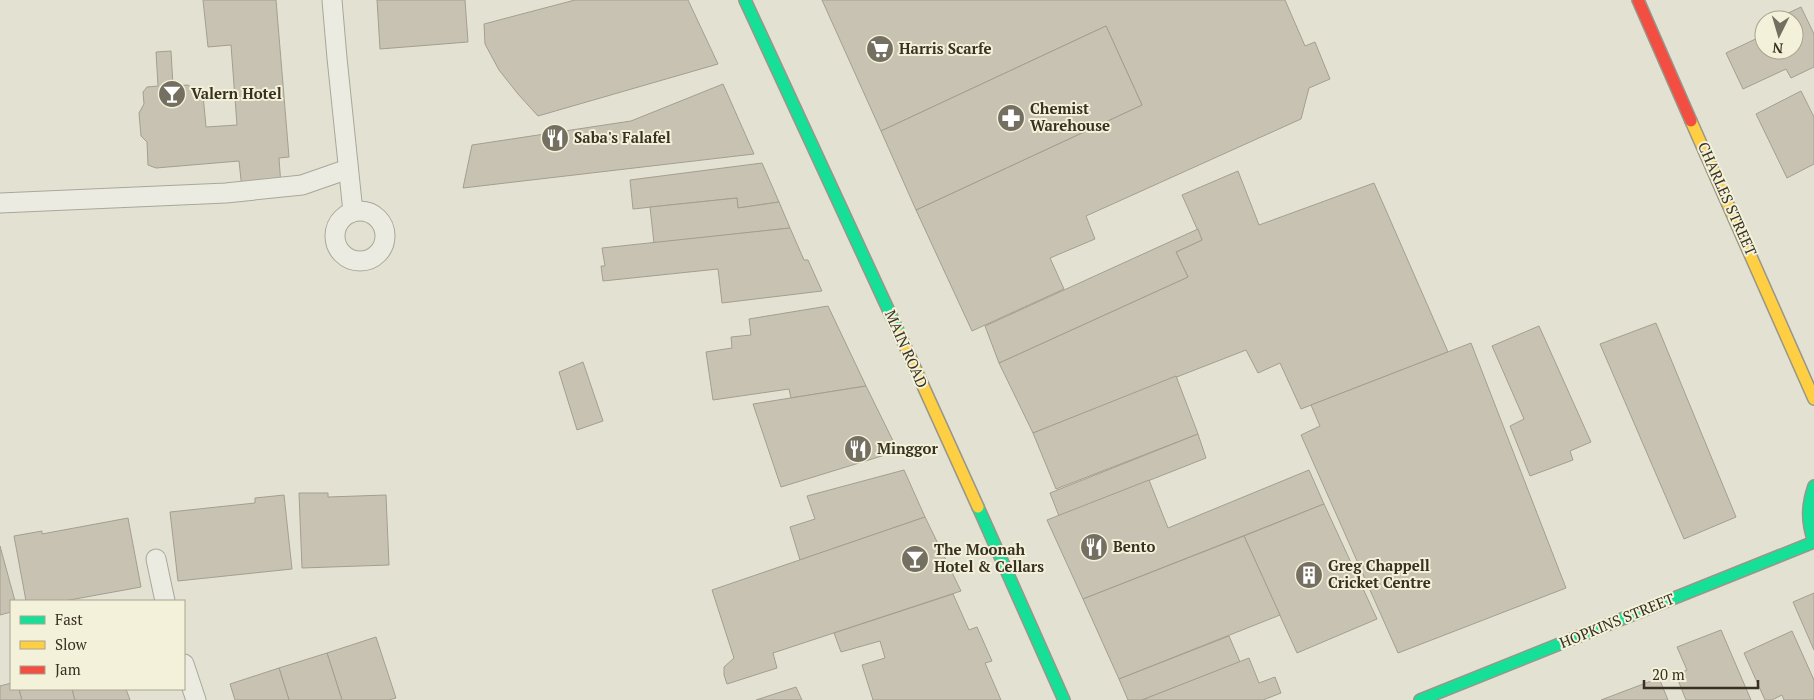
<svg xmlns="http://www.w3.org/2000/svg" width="1814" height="700" font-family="'PT Serif',serif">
	<rect width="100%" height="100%" fill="#e3e2d2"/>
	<g fill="#c8c2b3" stroke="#a49e91">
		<polygon points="203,0 276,0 289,157 279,158 281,186 242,189 239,161 156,168 148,165 147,142 141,136 139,113 144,104 143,92 147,87 158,86 156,52 171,51 173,86 188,85 203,95 206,127 237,125 231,45 208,47"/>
		<polygon points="377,0 465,0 468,42 380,49"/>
		<polygon points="575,0 688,0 718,64 538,116 518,94 499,70 485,44 484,24"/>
		<polygon points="822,0 1285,0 1305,46 1315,42 1330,79 1309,88 1301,119 1086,216 1095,239 1050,258 1064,289 972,331 916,210 1142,105 1106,26 881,131"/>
		<polygon points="1801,7 1814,34 1814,67 1791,78 1786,69 1743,89 1726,53 1764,35 1764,50 1794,50 1794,20 1784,20 1782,16"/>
		<polygon points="1106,26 1142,105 916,210 881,131"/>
		<polygon points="723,84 754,154 463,188 472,145 631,121"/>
		<polygon points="1801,91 1814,117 1814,164 1787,178 1756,114"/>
		<polygon points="762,163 779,202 738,208 737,198 633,209 630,180"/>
		<polygon points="1238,171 1259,225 1374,183 1448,352 1301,409 1280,363 1258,373 1246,350 1033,433 999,363 1188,277 1176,252 1202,240 1182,195"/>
		<polygon points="737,198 738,208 779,202 790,228 654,243 650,207"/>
		<polygon points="790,228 804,260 808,260 822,291 722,303 718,269 603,281 601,266 605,266 602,248"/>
		<polygon points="1198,229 1202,240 1176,252 1188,277 999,363 985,326"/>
		<polygon points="828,306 866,386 791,398 789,389 713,400 706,352 732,348 731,337 751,335 749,319"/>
		<polygon points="1656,323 1736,517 1684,539 1600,344"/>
		<polygon points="1539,326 1591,442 1570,451 1573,460 1530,476 1510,426 1524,419 1492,346"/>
		<polygon points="1471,343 1566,588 1398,653 1301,435 1320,426 1311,405"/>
		<polygon points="583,362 603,421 577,430 559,372"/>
		<polygon points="1176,376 1198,434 1056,489 1033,433"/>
		<polygon points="866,386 898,451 781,487 753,404"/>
		<polygon points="1198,434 1206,458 1059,516 1050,493"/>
		<polygon points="904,470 925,517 800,560 790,527 815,519 807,496"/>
		<polygon points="1309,470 1324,504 1083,599 1047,520 1149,480 1168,528"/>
		<polygon points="299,493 328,493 328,497 386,495 389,565 302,568"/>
		<polygon points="284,495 292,569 178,581 170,512 255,503 255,498"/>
		<polygon points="1324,504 1377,619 1297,653 1244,536"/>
		<polygon points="925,517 961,591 773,653 777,668 727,684 724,675 724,667 734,658 712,590"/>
		<polygon points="128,518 141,587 64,601 26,601 14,536 42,531 42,534"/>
		<polygon points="1244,536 1280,615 1119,679 1083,599"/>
		<polygon points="0,546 15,601 11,601 11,612 0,615"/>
		<polygon points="1814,593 1814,650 1793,602"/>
		<polygon points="953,594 969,630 977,627 992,661 985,663 1001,700 873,700 862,665 885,658 880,641 841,652 834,633"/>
		<polygon points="1721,630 1751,700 1686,700 1676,675 1687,670 1677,647"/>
		<polygon points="1792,631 1814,680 1814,700 1784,700 1782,695 1772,700 1765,700 1744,653"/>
		<polygon points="1229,636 1240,662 1142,700 1128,700 1119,679"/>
		<polygon points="376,637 396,698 389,700 342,700 327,653"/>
		<polygon points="327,653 342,700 289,700 279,668"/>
		<polygon points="1249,658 1259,683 1275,677 1281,693 1263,700 1142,700"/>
		<polygon points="279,668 289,700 235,700 230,684"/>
		<polygon points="1659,678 1668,700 1601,700"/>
		<polygon points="11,683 11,689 19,689 22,700 0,700 0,686"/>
		<polygon points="796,687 802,700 756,700"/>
		<polygon points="19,689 72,689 75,700 22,700"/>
		<polygon points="72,689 126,689 130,700 75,700"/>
	</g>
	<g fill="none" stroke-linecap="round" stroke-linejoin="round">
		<g stroke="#a9a79a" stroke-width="21">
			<g id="lane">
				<polyline points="332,0 337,58 353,212"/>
				<polyline points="0,203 226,193 302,185 348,169"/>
				<circle cx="360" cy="236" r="25"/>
				<polyline points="156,559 165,601"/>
				<polyline points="184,664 196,700"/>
			</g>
		</g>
		<g stroke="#99968a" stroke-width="14">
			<g id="fast">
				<polyline points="745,0 900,335"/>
				<path d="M1814 486C1807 506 1807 522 1814 542"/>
				<polyline points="978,507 1064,700"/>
				<polyline points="1420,700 1814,542"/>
			</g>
		</g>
		<g stroke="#99968a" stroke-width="14">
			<g id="slow">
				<polyline points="1691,121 1814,399"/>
				<polyline points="900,335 978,507"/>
			</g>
		</g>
		<g stroke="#99968a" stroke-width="14">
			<polyline id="jam" points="1638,0 1691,121"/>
		</g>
		<use href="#lane" stroke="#ecebe2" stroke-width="19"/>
		<use href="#fast" stroke="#16e098" stroke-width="11"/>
		<use href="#slow" stroke="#ffcf43" stroke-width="11"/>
		<use href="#jam" stroke="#f24e42" stroke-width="11"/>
	</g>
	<defs>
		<g id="supermarket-disc" transform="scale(1.4375)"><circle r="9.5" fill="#746f60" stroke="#f3f1d9"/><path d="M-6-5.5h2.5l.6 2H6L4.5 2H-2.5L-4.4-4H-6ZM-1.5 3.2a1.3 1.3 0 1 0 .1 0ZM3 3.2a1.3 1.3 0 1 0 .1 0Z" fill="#fff"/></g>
		<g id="bar-disc" transform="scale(1.4375)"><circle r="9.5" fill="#746f60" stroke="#f3f1d9"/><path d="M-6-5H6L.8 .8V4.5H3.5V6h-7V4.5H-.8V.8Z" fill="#fff"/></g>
		<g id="pharmacy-disc" transform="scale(1.4375)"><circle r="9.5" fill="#746f60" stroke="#f3f1d9"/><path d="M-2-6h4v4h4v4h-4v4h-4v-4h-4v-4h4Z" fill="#fff"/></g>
		<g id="restaurant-disc" transform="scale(1.4375)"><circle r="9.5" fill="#746f60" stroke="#f3f1d9"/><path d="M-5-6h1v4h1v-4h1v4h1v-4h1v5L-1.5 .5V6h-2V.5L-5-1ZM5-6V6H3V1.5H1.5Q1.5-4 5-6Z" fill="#fff"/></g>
		<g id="building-disc" transform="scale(1.4375)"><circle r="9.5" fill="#746f60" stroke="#f3f1d9"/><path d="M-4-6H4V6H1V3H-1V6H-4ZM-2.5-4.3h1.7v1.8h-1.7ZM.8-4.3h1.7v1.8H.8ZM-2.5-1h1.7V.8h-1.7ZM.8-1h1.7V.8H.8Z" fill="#fff"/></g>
	</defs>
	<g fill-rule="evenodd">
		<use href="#supermarket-disc" x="880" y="49"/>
		<use href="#bar-disc" x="172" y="94"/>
		<use href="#pharmacy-disc" x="1011" y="118"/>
		<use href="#restaurant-disc" x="555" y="138"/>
		<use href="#restaurant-disc" x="858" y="449"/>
		<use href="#restaurant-disc" x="1094" y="547"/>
		<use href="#bar-disc" x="915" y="559"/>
		<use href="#building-disc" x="1309" y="575"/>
	</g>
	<g text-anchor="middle" stroke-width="4" stroke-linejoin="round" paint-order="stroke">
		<g font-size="15" font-weight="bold" fill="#383122" stroke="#f3f1d9" text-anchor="start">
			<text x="899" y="54">Harris Scarfe</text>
			<text x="191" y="99">Valern Hotel</text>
			<text x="1030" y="114">Chemist<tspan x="1030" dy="17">Warehouse</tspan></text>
			<text x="574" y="143">Saba's Falafel</text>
			<text x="877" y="454">Minggor</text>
			<text x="1113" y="552">Bento</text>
			<text x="934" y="555">The Moonah<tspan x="934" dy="17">Hotel &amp; Cellars</tspan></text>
			<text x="1328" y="571">Greg Chappell<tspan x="1328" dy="17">Cricket Centre</tspan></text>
		</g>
		<g font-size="15" fill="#383122" stroke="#f3f1d9">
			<text transform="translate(1727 199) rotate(66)" y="5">CHARLES STREET</text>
			<text transform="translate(906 349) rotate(66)" y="5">MAIN ROAD</text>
			<text transform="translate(1617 621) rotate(-22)" y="5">HOPKINS STREET</text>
		</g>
	</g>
	<rect x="10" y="600" width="175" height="90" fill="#f3f1d9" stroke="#a8a490"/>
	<rect x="20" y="616" width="25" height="8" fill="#16e098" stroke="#a8a490"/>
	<text x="55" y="625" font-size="15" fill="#383122">Fast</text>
	<rect x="20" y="641" width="25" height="8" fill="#ffcf43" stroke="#a8a490"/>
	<text x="55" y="650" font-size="15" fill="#383122">Slow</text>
	<rect x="20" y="666" width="25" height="8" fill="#f24e42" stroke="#a8a490"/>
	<text x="55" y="675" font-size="15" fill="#383122">Jam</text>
	<g transform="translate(1779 35) rotate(185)"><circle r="24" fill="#f3f1d9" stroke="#a8a490"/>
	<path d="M0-4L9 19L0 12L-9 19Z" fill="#746f60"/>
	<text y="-8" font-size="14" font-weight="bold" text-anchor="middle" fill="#383122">N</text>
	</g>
	<path d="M1644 680v8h114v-8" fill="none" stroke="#383122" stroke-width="2.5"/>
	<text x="1652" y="680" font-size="15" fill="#383122" stroke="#f3f1d9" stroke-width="4" paint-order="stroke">20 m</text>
</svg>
